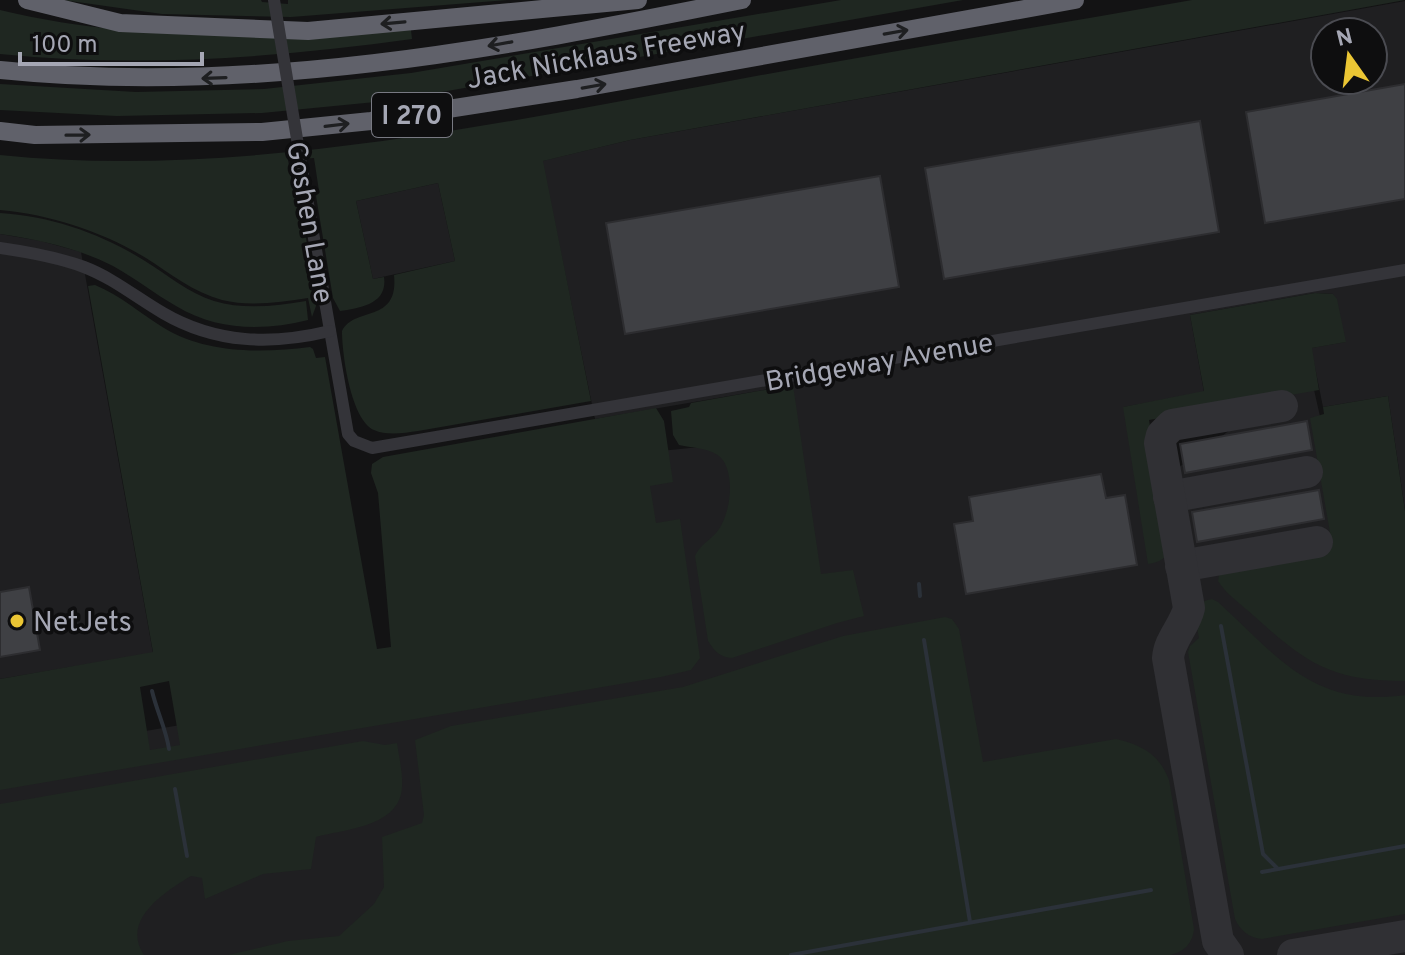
<svg xmlns="http://www.w3.org/2000/svg" width="1405" height="955" font-family="Overpass,sans-serif">
	<rect width="100%" height="100%" fill="#131314"/>
	<g fill="#1f1f21" fill-rule="evenodd">
		<path d="M1405 1V510L1388 396 1323 407 1311 348 1345 342 1333 294 1315 293 1190 315 1204 392 1124 407 1138 497 1310 372 1377 669 1405 664V955H0V756L668 641 631 454 729 444 793 385 595 419 542 161 630 140ZM1325 32H1373V80H1325Z"/>
		<polygon points="438,183 455,261 373,279 356,201"/>
		<polygon points="0,234 41,241 81,252 153,653 0,679"/>
	</g>
	<g fill="#1f2721" fill-rule="evenodd">
		<polygon points="63,0 261,0 262,2 288,4 288,0 508,0 291,17 162,14"/>
		<polygon points="841,0 963,0 396,100 262,113 117,116 0,110 0,84 136,92 264,89 411,73"/>
		<path d="M1192 0H1405L630 140 543 161 591 401 418 431C404 433 387 436 374 430 351 420 342 354 342 331 354 306 399 324 394 275L455 261 438 183 356 201 373 279 384 277C388 304 360 308 340 311L333 298 316 196 319 191 314 158 288 160 294 193 300 197 316 306 312 317 308 298C280 302 250 307 222 300 193 292 171 274 146 258 101 231 52 215 0 210V155C227 179 480 127 703 86 866 55 1029 29 1192 0Z"/>
		<path d="M0 10C137 43 272 36 411 30L412 39C275 58 139 68 0 54Z"/>
		<path d="M0 213C51 216 102 234 145 261 168 275 188 293 214 301 244 310 276 306 306 301L308 320C264 331 217 331 176 306 155 294 135 278 113 266 78 248 39 240 0 234Z"/>
		<path d="M95 285C120 295 141 314 164 328 207 354 262 353 310 347L313 349 316 358 325 357 377 649 391 647 378 493 371 473 372 464 383 457 656 408 664 421 673 482 650 486 656 523 680 519 700 658 691 670 661 677 0 790V679L153 652 88 286ZM169 681 180 745 150 750 140 687Z"/>
		<path d="M1315 293 1333 294 1337 299 1346 342 1312 348 1319 390 1149 420 1171 547C1166 558 1161 562 1148 564L1123 407 1204 391 1190 315Z"/>
		<path d="M793 385 821 574 853 570 864 616 837 623 732 658C720 657 715 652 708 641L695 556C700 545 708 542 716 533 730 517 736 477 722 459 713 448 692 448 679 445L673 435 671 411 689 407 691 403Z"/>
		<path d="M1388 396 1405 511V681C1332 681 1307 664 1254 616 1242 605 1226 594 1218 581L1220 569 1228 564 1332 544 1310 418 1324 414 1323 407Z"/>
		<path d="M1212 599 1218 602C1279 658 1314 708 1405 695V914L1262 939C1249 938 1240 930 1235 919L1188 652 1190 646 1199 638C1196 621 1190 602 1212 599Z"/>
		<path d="M945 617 952 619 959 629 983 762 1116 739C1142 745 1159 754 1169 780L1194 929C1193 943 1184 952 1170 955H228L288 941 339 936 374 904 384 887 382 837 422 823 424 815 415 740 451 726 683 687 843 636Z"/>
		<path d="M363 741 385 745 397 743C399 757 403 773 402 787 400 827 345 829 316 837L311 869 263 874 205 899 202 878 191 876C166 891 120 920 144 955H0V804Z"/>
	</g>
	<g fill="none" stroke-linecap="round" stroke-linejoin="round">
		<g stroke="#2b3139" stroke-width="4">
			<polyline points="919,584 920,596"/>
			<polyline points="1221,626 1263,854 1278,869"/>
			<polyline points="924,640 970,922"/>
			<path d="M152 691C157 712 166 729 169 749"/>
			<polyline points="175,789 187,856"/>
			<polyline points="1262,872 1405,846"/>
			<polyline points="791,955 1151,890"/>
		</g>
		<g stroke="#303034" stroke-width="32">
			<polyline points="1169,497 1307,472"/>
			<polyline points="1181,566 1317,542"/>
			<path d="M1228 955 1218 941 1168 658C1169 640 1185 626 1189 608L1160 443 1162 435 1172 425 1282 406"/>
			<polyline points="1293,955 1405,936"/>
		</g>
	</g>
	<g fill="#3f4044" stroke="#2d2d30" stroke-width="2">
		<polygon points="1405,84 1405,199 1265,223 1246,112"/>
		<polygon points="1200,121 1219,232 944,279 925,168"/>
		<polygon points="880,176 899,287 625,334 606,223"/>
		<polygon points="1307,421 1312,450 1185,473 1180,444"/>
		<polygon points="1101,474 1106,498 1125,495 1137,565 966,594 954,524 973,521 969,497"/>
		<polygon points="1319,490 1324,519 1197,542 1192,512"/>
		<polygon points="29,587 40,650 0,657 0,592"/>
	</g>
	<g fill="none" stroke-linecap="round" stroke-linejoin="round">
		<g stroke="#343439" stroke-width="12">
			<polyline points="303,175 348,434 354,441 372,448 1405,270"/>
			<path d="M0 248C28 252 57 257 84 267 113 278 137 298 163 313 216 344 272 345 330 331"/>
		</g>
		<g stroke="#60616a" stroke-width="18">
			<polyline points="27,0 120,23 308,31 638,0"/>
			<path d="M0 70C250 96 498 49 742 0"/>
			<polyline points="0,131 35,135 262,132 371,121 577,89 1075,0"/>
		</g>
		<polyline stroke="#343439" stroke-width="12" points="274,0 303,175"/>
	</g>
	<defs><path id="oneway-shaft" d="M-6 0H5M1.5-3L5.5 0L1.5 3" fill="none" stroke-width="1.6" stroke-linecap="round" stroke-linejoin="round" transform="scale(2)"/></defs>
	<g stroke="#1e1f21">
		<use href="#oneway-shaft" transform="translate(393 23) rotate(175)"/>
		<use href="#oneway-shaft" transform="translate(896 32) rotate(-10)"/>
		<use href="#oneway-shaft" transform="translate(500 44) rotate(170)"/>
		<use href="#oneway-shaft" transform="translate(214 78) rotate(178)"/>
		<use href="#oneway-shaft" transform="translate(594 86) rotate(-10)"/>
		<use href="#oneway-shaft" transform="translate(337 125) rotate(-7)"/>
		<use href="#oneway-shaft" transform="translate(78 135) rotate(-1)"/>
	</g>
	<circle fill="#ebc634" stroke="#0e0e0f" stroke-width="3" cx="17" cy="621" r="8"/>
	<g text-anchor="middle" stroke-width="7" stroke-linejoin="round" paint-order="stroke">
		<rect fill="#0e0e0f" stroke="#787982" stroke-width="2" x="372" y="93" width="80" height="44" rx="6"/>
		<g font-size="26" font-weight="bold" fill="#a5a7b4">
			<text x="412" y="124">I 270</text>
		</g>
		<g font-size="28" fill="#a5a7b4" stroke="#0e0e0f">
			<text transform="translate(606 54) rotate(-10)" y="10">Jack Nicklaus Freeway</text>
			<text transform="translate(311 222) rotate(80)" y="10">Goshen Lane</text>
			<text transform="translate(879 361) rotate(-10)" y="10">Bridgeway Avenue</text>
		</g>
		<g font-size="28" fill="#a5a7b4" stroke="#0e0e0f" text-anchor="start">
			<text x="33" y="631">NetJets</text>
		</g>
	</g>
	<g transform="translate(1349 56) rotate(346)"><circle r="38" fill="#0e0e0f" stroke="#4a4b51" stroke-width="2"/>
	<path d="M0-6L14 30L0 20L-14 30Z" fill="#ebc634"/>
	<text y="-12" font-size="22" font-weight="bold" text-anchor="middle" fill="#a5a7b4">N</text>
	</g>
	<path d="M20 52v12h182v-12" fill="none" stroke="#a5a7b4" stroke-width="4"/>
	<text x="32" y="52" font-size="24" fill="#a5a7b4" stroke="#0e0e0f" stroke-width="6" paint-order="stroke">100 m</text>
</svg>
